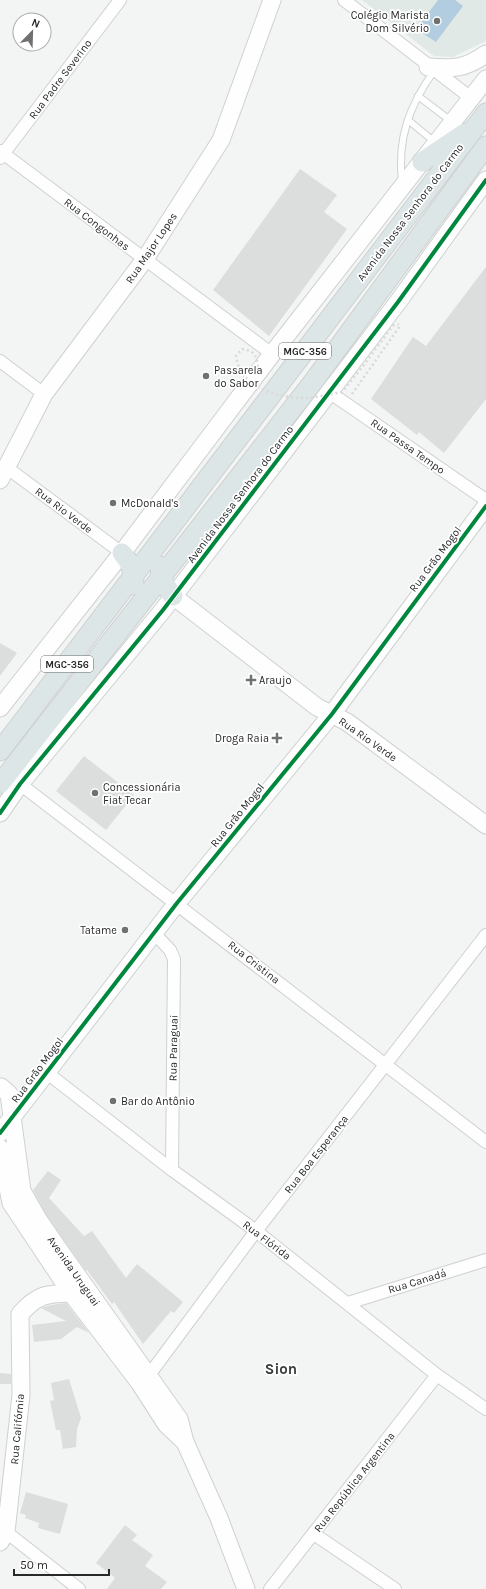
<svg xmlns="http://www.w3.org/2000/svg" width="486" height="1589" font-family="Karla,sans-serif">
	<rect width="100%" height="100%" fill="#f2f5f4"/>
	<polygon fill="#e1e9e6" points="362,0 486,0 486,41 453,57 434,56"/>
	<polygon fill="#b2cde0" points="438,0 455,0 463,6 436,42 416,29"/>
	<g fill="#dcdedd">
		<polygon points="300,169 337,195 324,212 347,229 269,336 213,290"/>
		<polygon points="486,267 486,399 444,453 419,432 417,435 371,399 413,337 426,346"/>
		<polygon points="0,643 17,653 0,676"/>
		<polygon points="84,756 134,795 106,830 56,791"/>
		<polygon points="48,1171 61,1180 49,1198 84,1236 92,1231 126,1278 137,1264 183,1302 174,1313 171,1311 143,1344 114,1302 112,1304 87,1270 86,1271 46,1214 33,1190"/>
		<polygon points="66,1303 89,1333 77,1327 61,1339 34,1342 32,1325 66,1321 41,1308 51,1305"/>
		<polygon points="0,1373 11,1374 11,1384 0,1384"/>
		<polygon points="69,1379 81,1418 77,1429 76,1447 63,1449 60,1430 56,1430 50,1401 54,1400 51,1383"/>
		<polygon points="26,1492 68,1504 60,1534 38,1528 39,1523 25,1518 26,1515 20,1513"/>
		<polygon points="125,1525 137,1535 132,1540 153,1555 145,1566 167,1582 161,1589 107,1589 115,1578 96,1563"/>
	</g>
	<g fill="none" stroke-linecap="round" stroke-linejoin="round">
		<g stroke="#cfd1d0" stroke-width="8">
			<g id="lane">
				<polyline points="418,96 451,121"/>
				<polyline points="408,120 436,143"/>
				<path d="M402 182C397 139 409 106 434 71"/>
			</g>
		</g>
		<g stroke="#cfd1d0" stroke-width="14">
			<g id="street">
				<polyline points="344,0 471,98"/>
				<polyline points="0,151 272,354"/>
				<polyline points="0,158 120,0"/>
				<polyline points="0,361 44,394"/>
				<polyline points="329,392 486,500"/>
				<polyline points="6,467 122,553"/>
				<polyline points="20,784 486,1142"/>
				<polyline points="154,933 170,950 174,959 172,1170"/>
				<polyline points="46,1072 172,1170 256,1231 437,1375 486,1409"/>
				<polyline points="348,1303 486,1260"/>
				<polyline points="149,1375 256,1231 486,935"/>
				<polyline points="1,1528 79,1589"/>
				<polyline points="314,1534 395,1589"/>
				<polyline points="270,1589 437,1375"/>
			</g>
		</g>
		<g stroke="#cfd1d0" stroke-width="19">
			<g id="secondary">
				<path d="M428 67C453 69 465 69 486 54"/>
				<polyline points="0,480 44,394 145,259 221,140 272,0"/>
				<polyline points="173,596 317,707 347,722 486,825"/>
				<polyline points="0,708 122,553 272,354 486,79"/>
				<polyline points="0,813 20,784 163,610 398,302 486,180"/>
				<polyline points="1,1087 9,1094 22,1191 38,1219 60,1251 179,1419 185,1442 219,1518 246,1589"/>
				<polyline points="0,1133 177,903 332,714 486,506"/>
				<polyline points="0,1148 11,1203 71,1293 139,1382 166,1424 185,1442"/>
				<path d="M0 1542 6 1532 21 1395 20 1314C38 1294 46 1294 71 1293"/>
			</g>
		</g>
		<g stroke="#cfd0d0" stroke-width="21">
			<g id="primary">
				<polyline points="422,162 465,133"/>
				<path d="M122 553C131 563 134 572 134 585"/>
				<polyline points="160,566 161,579 173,596"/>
				<polyline points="0,751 486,113"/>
				<polyline points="0,784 313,382 486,146"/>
			</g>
		</g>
		<polyline stroke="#d8d9d8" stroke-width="2.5" stroke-dasharray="2 3" stroke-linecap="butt" points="352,394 400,326 398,324"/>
		<use href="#lane" stroke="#fdfefd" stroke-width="6"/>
		<use href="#street" stroke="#fdfefd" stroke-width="12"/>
		<use href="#secondary" stroke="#fdfefd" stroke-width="17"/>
		<use href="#primary" stroke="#dde6e7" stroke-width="19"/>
		<path stroke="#d8d9d8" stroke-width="2.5" stroke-dasharray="2 3" stroke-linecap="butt" d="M258 367C257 355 254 351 242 349L236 356C240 388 280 399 308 398 319 397 331 394 342 392L363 366 395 323"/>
		<g stroke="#fff" stroke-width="6">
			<g id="cycleway">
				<polyline points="0,813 20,784 163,610 398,302 486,180"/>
				<polyline points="0,1133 177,903 332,714 486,506"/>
			</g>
		</g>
		<use href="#cycleway" stroke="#00873e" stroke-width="4"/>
	</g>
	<g fill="#6f7170" stroke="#fff" stroke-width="1.5">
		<circle cx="437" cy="21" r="4"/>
		<circle cx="206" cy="376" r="4"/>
		<circle cx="113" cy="503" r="4"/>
		<path d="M249 674h4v4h4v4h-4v4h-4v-4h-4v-4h4z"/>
		<path d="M275 732h4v4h4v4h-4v4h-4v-4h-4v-4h4z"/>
		<circle cx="95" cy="793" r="4"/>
		<circle cx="125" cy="930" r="4"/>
		<circle cx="113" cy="1101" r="4"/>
	</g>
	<g text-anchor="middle" stroke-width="3.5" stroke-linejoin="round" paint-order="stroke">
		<g fill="#fff" stroke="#686a69" stroke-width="1">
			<rect x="279" y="343" width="52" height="16" rx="3"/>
			<rect x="41" y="656" width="52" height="16" rx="3"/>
		</g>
		<g font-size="10" font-weight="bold" fill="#282a29">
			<text x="305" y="355">MGC-356</text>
			<text x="67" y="668">MGC-356</text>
		</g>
		<g font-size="11" fill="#282a29" stroke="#fff" text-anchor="start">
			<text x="429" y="19" text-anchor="end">Colégio Marista<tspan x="429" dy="13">Dom Silvério</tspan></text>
			<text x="214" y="374">Passarela<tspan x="214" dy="13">do Sabor</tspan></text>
			<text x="121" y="507">McDonald's</text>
			<text x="259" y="684">Araujo</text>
			<text x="269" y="742" text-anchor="end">Droga Raia</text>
			<text x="103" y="791">Concessionária<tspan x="103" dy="13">Fiat Tecar</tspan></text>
			<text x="117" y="934" text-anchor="end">Tatame</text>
			<text x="121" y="1105">Bar do Antônio</text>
		</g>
		<g font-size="11" fill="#282a29" stroke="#fff">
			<text transform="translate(60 79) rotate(-53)" y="4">Rua Padre Severino</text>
			<text transform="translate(410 212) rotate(-53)" y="4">Avenida Nossa Senhora do Carmo</text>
			<text transform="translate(97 224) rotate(37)" y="4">Rua Congonhas</text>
			<text transform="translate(151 248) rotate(-56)" y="4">Rua Major Lopes</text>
			<text transform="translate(408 446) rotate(35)" y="4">Rua Passa Tempo</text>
			<text transform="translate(240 494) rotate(-53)" y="4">Avenida Nossa Senhora do Carmo</text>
			<text transform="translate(64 510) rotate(37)" y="4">Rua Rio Verde</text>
			<text transform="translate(435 559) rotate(-53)" y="4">Rua Grão Mogol</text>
			<text transform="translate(368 739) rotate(35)" y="4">Rua Rio Verde</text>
			<text transform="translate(237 815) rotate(-51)" y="4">Rua Grão Mogol</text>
			<text transform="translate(254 962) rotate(38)" y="4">Rua Cristina</text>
			<text transform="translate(173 1048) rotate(-89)" y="4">Rua Paraguai</text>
			<text transform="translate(37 1070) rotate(-53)" y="4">Rua Grão Mogol</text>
			<text transform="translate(316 1154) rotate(-52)" y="4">Rua Boa Esperança</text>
			<text transform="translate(267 1240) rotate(37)" y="4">Rua Flórida</text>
			<text transform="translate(74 1271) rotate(55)" y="4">Avenida Uruguai</text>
			<text transform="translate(417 1281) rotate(-17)" y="4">Rua Canadá</text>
			<text transform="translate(17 1429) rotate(-85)" y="4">Rua Califórnia</text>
			<text transform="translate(354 1482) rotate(-52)" y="4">Rua República Argentina</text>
		</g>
		<g font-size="15" font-weight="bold" fill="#383b3a" stroke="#fff">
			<text x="281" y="1374">Sion</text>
		</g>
	</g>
	<g transform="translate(32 32) rotate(23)"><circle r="19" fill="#ffffff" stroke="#a9aaa9"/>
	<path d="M0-3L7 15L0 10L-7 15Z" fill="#6f7170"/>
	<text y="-6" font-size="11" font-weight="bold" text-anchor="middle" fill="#282a29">N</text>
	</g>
	<path d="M14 1569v6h95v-6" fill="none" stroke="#282a29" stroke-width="2"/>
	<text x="20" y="1569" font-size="12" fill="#282a29" stroke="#ffffff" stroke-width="3" paint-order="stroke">50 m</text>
</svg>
